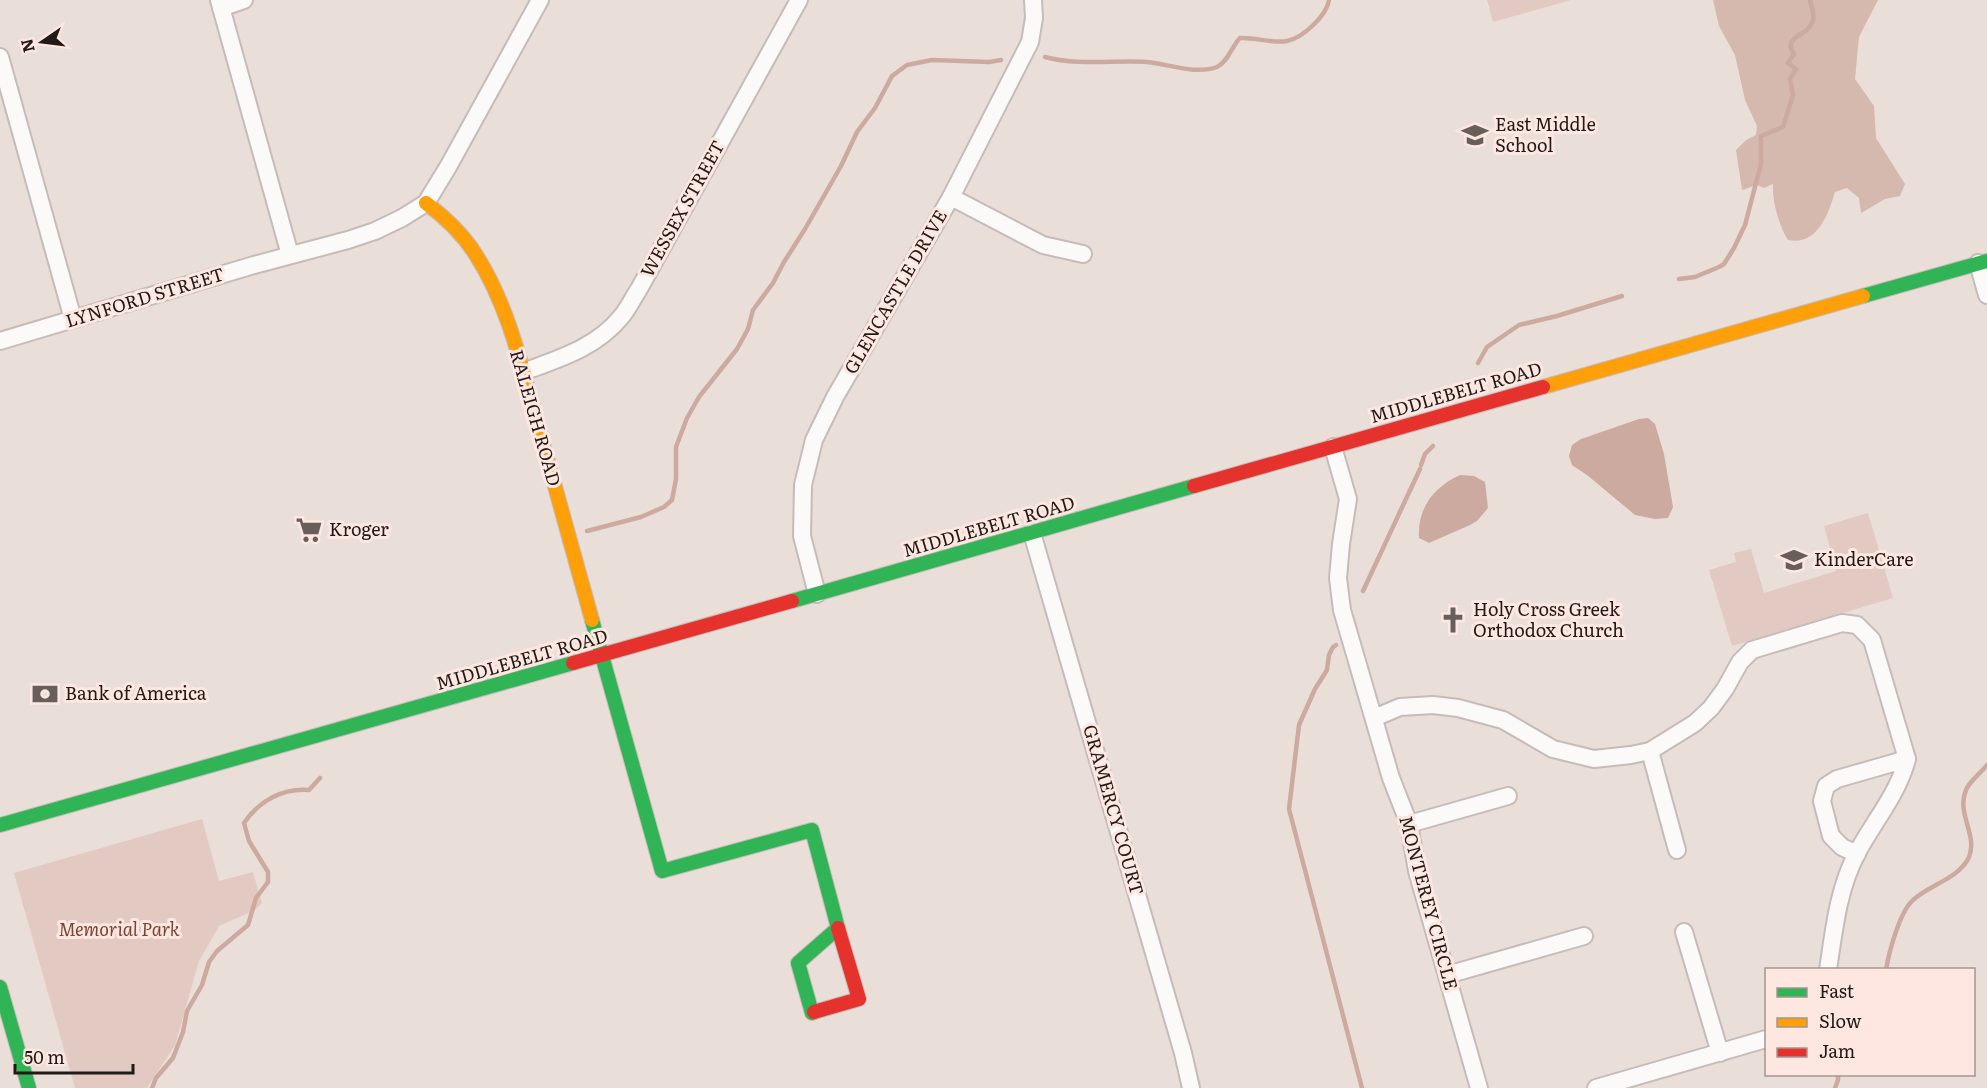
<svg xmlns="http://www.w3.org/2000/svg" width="1987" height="1088" font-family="Literata,serif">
	<rect width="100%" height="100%" fill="#eaded9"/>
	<g fill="#e2cac2">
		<polygon points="1487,0 1571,0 1493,22"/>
		<polygon points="1868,513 1893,598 1732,646 1709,570 1736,562 1734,553 1751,549 1764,593 1836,571 1824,526"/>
		<polygon points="202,819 219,881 253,872 262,903 255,910 219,926 199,961 175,1045 147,1088 75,1088 14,873"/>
	</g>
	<path fill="#d5b8ae" d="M1713 0H1878L1859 37 1855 79 1874 106 1876 138 1905 184 1900 196 1885 199 1861 213 1859 198 1847 188 1835 192C1828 215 1817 246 1788 240 1779 226 1772 201 1773 184L1764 188 1757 185 1742 190 1736 150 1746 140 1756 135 1757 126 1745 100 1735 55 1719 26Z"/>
	<g fill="#ccaaa0">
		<polygon points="1648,418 1655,424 1664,454 1673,507 1668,518 1655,519 1635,515 1587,475 1572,465 1569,456 1572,445 1581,439 1639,419"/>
		<path d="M1460 475 1474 476 1485 482 1488 508 1477 521 1470 525 1429 543 1419 538C1417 508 1434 487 1460 475Z"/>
	</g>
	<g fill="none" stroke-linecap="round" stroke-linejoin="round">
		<g stroke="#ccaaa0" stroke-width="4.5">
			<path d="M1045 57C1078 66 1113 60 1147 62 1169 64 1195 75 1217 67 1228 62 1232 46 1240 38 1255 37 1274 44 1287 41 1303 38 1327 15 1329 0"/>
			<path d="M1679 279 1695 277 1719 267 1724 264 1734 248 1745 225 1761 164V136L1783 127 1793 95 1790 79 1796 69 1788 63 1794 54C1781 36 1810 36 1813 20 1815 14 1811 6 1810 0"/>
			<polyline points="1478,363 1487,347 1519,325 1557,316 1622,296"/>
			<polyline points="1421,465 1425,454 1433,446"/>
			<polyline points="587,531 641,517 664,507 672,500 676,479 676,447 687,418 699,397 737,349 748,329 753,310 773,283 784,262 805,229 841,166 857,132 875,108 892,76 907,65 932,60 989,62 1001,60"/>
			<polyline points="1363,591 1420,469"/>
			<polyline points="1336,645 1333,647 1329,655 1327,670 1315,689 1299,725 1289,809 1362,1088"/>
			<path d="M1886 970C1889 952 1899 914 1912 901 1928 885 1959 879 1969 857 1978 835 1956 813 1966 790 1970 780 1981 773 1987 765"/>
			<path d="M152 1088 156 1078 173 1058 183 1032 187 1011 202 985 209 962 217 951 248 925 256 898 268 882V872L249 841 244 823C259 801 282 788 309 790L320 778"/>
			<polyline points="1835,1088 1838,1080 1838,1074"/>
		</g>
		<g stroke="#c5bcb9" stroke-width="20">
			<g id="street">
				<polyline points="219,0 290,255"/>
				<polyline points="221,8 244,0"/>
				<polyline points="0,57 73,319"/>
				<polyline points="951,197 1043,245 1083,254"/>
				<polyline points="1978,263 1987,295"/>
				<polyline points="0,341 254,265 348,240 375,231 402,218 426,203 448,167 540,0"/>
				<path d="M523 372C558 359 596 348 621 317 628 309 633 298 639 289L799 0"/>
				<polyline points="1333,447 1348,499 1341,544 1338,578 1342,610 1391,778 1409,824 1417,871 1479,1088"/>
				<polyline points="1032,533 1183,1053 1191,1088"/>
				<polyline points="817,594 802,536 803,485 814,440 835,397 951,197 1030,42 1034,18 1033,0"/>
				<path d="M1374 718 1400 707 1433 705 1458 708 1503 720 1553 749 1594 759 1631 755 1650 751 1695 723 1711 708 1725 689 1740 662 1752 650 1842 623 1857 625 1872 640 1907 759C1898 794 1874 821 1857 853 1838 889 1834 930 1828 970"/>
				<polyline points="1650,751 1677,850"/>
				<polyline points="1409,824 1508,796"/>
				<polyline points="1857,854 1842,847 1831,836 1822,801 1826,786 1837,779 1907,759"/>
				<polyline points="1684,932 1720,1053"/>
				<polyline points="1447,975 1584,936"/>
				<polyline points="1596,1088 1766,1039"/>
			</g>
		</g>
		<g stroke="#c5bcb9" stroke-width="16">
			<g id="fast">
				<polyline points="1863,296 1987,261"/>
				<polyline points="792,601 1194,486"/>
				<polyline points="592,620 662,871 812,830 838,928 798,963 812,1013 814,1012"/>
				<polyline points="0,825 573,663"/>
				<polyline points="0,987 29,1088"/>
			</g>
		</g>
		<g stroke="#c5bcb9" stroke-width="16">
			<g id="slow">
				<path d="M426 203C446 218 463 234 476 255 507 303 521 363 536 418 555 485 573 553 592 620"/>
				<polyline points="1543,387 1863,296"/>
			</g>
		</g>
		<g stroke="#c5bcb9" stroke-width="16">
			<g id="jam">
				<polyline points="1194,486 1543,387"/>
				<polyline points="573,663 792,601"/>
				<polyline points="814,1012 859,999 838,928"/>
			</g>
		</g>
		<use href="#street" stroke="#fcfaf9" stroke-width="16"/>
		<use href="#fast" stroke="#30b455" stroke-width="14"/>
		<use href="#slow" stroke="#ff9f0a" stroke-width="14"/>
		<use href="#jam" stroke="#e5322d" stroke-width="14"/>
	</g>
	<defs>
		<g id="school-bare" transform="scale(2.07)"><path d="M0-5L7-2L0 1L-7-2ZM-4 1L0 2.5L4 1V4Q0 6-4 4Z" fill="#685f5b" stroke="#fde7e0" stroke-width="2.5" paint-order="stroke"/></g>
		<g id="supermarket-bare" transform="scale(2.07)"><path d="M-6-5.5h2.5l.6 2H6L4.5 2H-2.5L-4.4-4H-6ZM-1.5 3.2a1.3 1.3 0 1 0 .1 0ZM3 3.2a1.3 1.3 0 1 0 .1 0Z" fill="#685f5b" stroke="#fde7e0" stroke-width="2.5" paint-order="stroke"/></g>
		<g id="church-bare" transform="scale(2.07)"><path d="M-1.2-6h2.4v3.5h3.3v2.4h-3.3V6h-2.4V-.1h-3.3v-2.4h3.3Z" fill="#685f5b" stroke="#fde7e0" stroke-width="2.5" paint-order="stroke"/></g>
		<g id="bank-bare" transform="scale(2.07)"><path d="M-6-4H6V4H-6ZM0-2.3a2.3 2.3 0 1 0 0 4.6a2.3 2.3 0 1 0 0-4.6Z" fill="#685f5b" stroke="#fde7e0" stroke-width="2.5" paint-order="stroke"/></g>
	</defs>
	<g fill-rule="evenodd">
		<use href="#school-bare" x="1475" y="135"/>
		<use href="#supermarket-bare" x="309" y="530"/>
		<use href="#school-bare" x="1794" y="560"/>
		<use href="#church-bare" x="1453" y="620"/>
		<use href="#bank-bare" x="45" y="694"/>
	</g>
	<g text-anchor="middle" stroke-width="6" stroke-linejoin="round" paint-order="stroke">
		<g font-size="18" fill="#221a17" stroke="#fde7e0" text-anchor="start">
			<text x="1495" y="131">East Middle<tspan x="1495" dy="21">School</tspan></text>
			<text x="329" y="536">Kroger</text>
			<text x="1814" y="566">KinderCare</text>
			<text x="1473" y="616">Holy Cross Greek<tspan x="1473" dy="21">Orthodox Church</tspan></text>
			<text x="65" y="700">Bank of America</text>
		</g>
		<g font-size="18" fill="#221a17" stroke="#fde7e0">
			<text transform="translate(683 209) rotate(-61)" y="6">WESSEX STREET</text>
			<text transform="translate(896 292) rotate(-60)" y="6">GLENCASTLE DRIVE</text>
			<text transform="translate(145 298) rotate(-17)" y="6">LYNFORD STREET</text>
			<text transform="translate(1456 393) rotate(-16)" y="6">MIDDLEBELT ROAD</text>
			<text transform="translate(535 418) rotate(74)" y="6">RALEIGH ROAD</text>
			<text transform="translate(989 527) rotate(-16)" y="6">MIDDLEBELT ROAD</text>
			<text transform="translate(522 660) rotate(-16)" y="6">MIDDLEBELT ROAD</text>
			<text transform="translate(1113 810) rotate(74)" y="6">GRAMERCY COURT</text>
			<text transform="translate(1428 903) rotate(75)" y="6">MONTEREY CIRCLE</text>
		</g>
		<g font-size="18" font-style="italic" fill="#7e4332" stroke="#fde7e0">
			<text x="119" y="936">Memorial Park</text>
		</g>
	</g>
	<rect x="1765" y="968" width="210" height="108" fill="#fde7e0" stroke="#a59590" stroke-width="1.5"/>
	<rect x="1777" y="988" width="30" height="9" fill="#30b455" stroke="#a59590" stroke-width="1.5"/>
	<text x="1819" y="998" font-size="18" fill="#221a17">Fast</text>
	<rect x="1777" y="1018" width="30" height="9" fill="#ff9f0a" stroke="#a59590" stroke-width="1.5"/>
	<text x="1819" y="1028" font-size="18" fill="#221a17">Slow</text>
	<rect x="1777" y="1048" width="30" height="9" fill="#e5322d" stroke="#a59590" stroke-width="1.5"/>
	<text x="1819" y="1058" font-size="18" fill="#221a17">Jam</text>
	<g transform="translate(42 42) rotate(256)" stroke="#fde7e0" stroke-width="4.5" paint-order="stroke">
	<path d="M0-4.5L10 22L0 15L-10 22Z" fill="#221a17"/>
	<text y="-9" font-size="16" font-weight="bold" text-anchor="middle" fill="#221a17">N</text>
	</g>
	<path d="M15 1064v9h118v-9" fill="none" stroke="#221a17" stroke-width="3"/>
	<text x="24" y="1064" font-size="18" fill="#221a17" stroke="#fde7e0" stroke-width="4.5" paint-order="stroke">50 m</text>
</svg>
